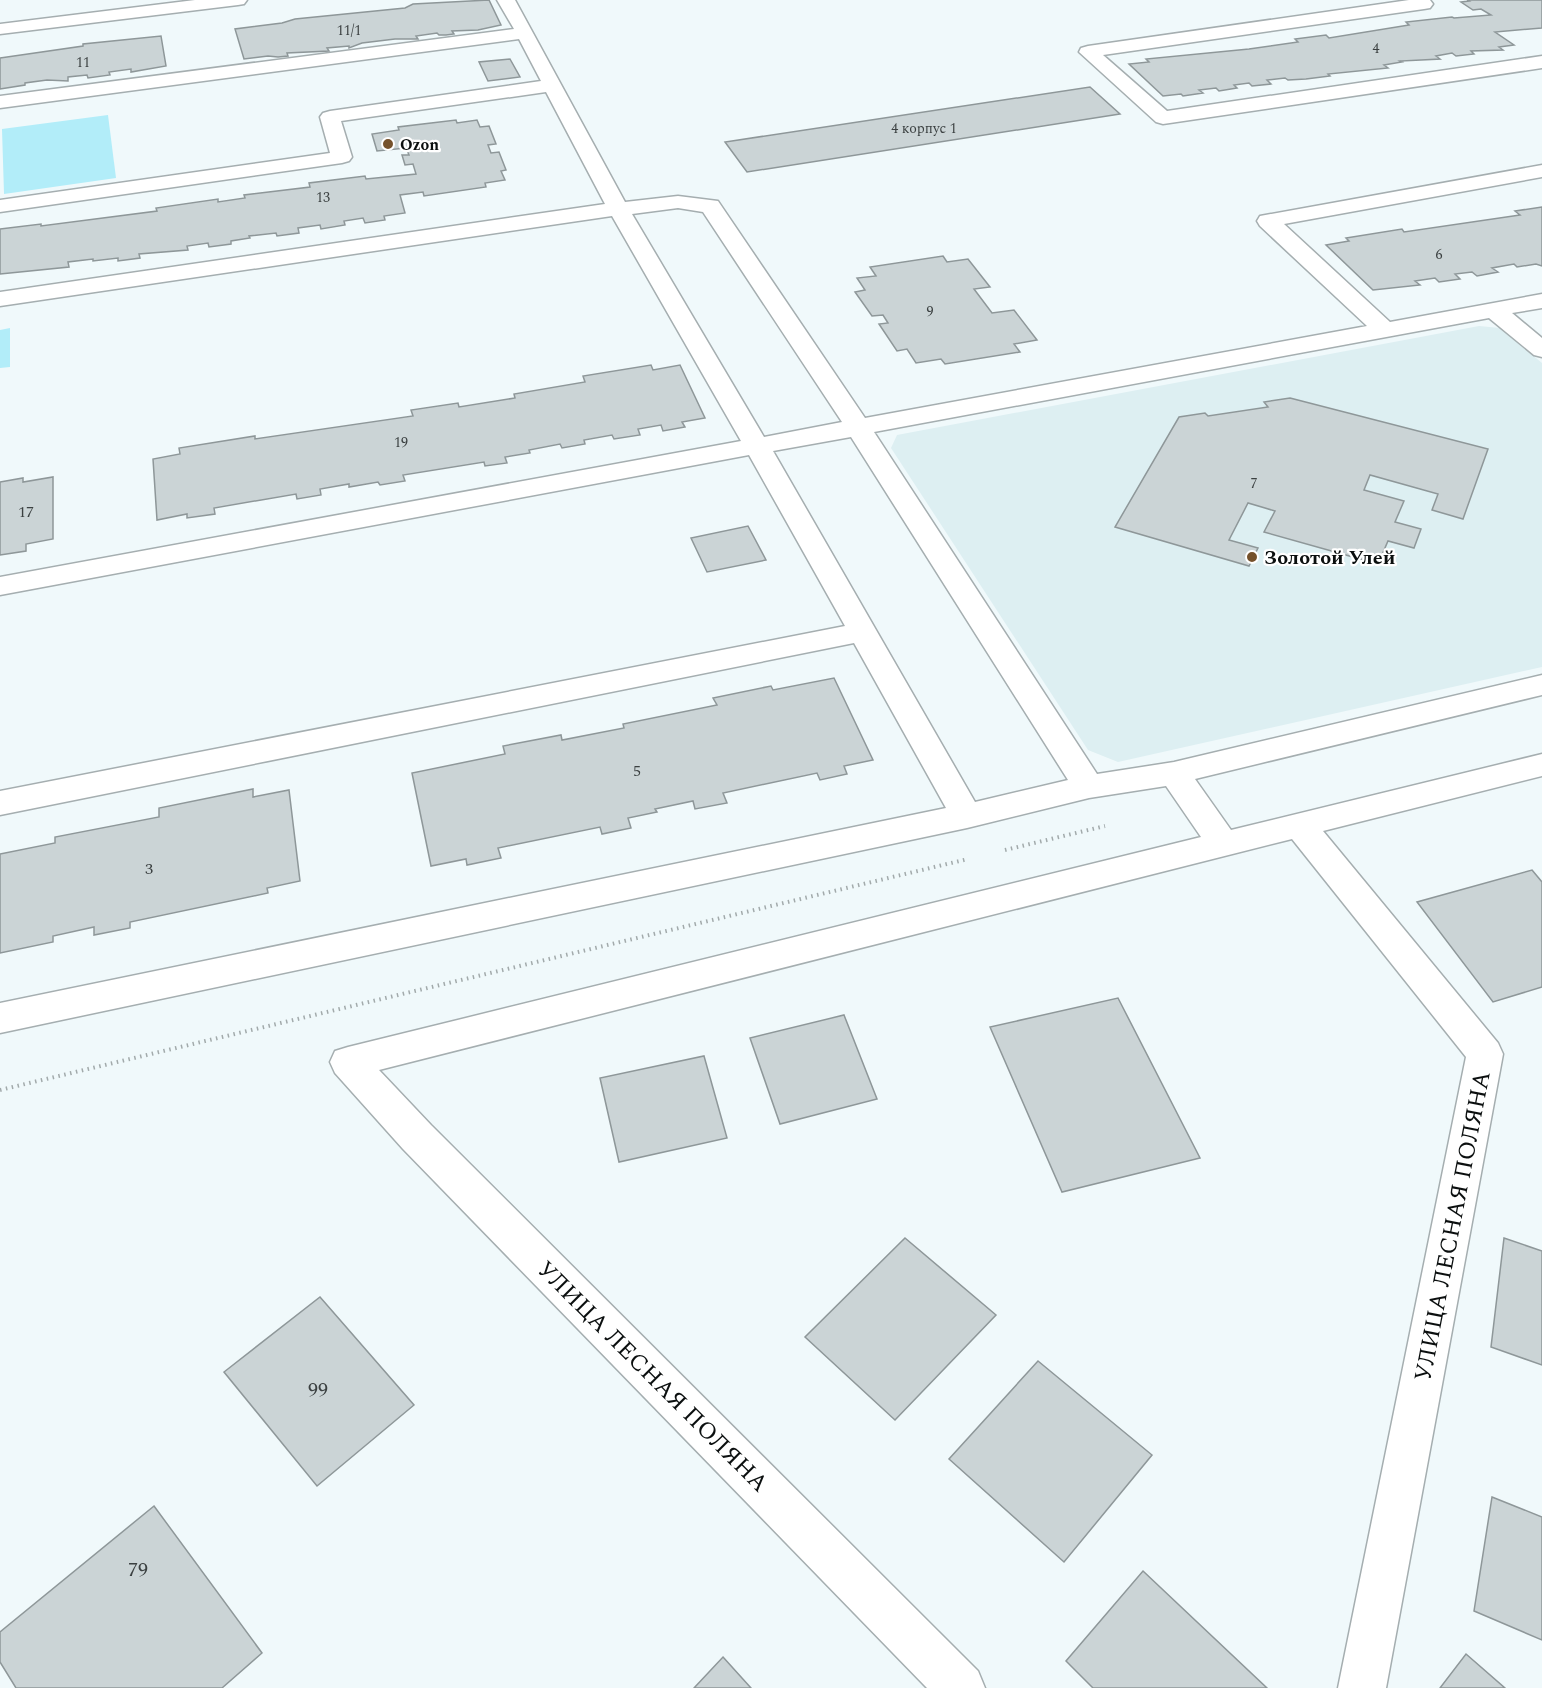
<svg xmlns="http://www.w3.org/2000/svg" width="1542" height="1688" font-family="Spectral,serif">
	<rect width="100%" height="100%" fill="#f0f9fb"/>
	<polygon fill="#ddeff2" points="1479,326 1500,328 1542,363 1542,667 1118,762 1088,750 891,448 897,435"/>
	<g fill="#b2edf9">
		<polygon points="108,115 116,178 4,194 2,129"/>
		<polygon points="10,328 10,367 0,368 0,330"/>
	</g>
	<g fill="#cbd4d6" stroke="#8e9799" stroke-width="1.5">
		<polygon points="489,0 501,25 478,30 452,31 454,34 446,35 439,35 437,33 416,36 418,39 395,39 362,43 349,48 349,46 327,48 329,51 287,53 288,56 278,57 268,56 244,59 235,29 282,23 295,19 405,8 413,4"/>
		<polygon points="1467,0 1542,0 1542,28 1495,32 1514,45 1499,47 1503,50 1471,51 1474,54 1456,56 1452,53 1436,56 1440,59 1400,61 1402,62 1384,65 1388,68 1328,74 1330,76 1306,79 1288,80 1285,78 1267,80 1271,84 1252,86 1249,83 1234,85 1237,88 1219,91 1216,88 1199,90 1203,93 1183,96 1181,94 1163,96 1129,64 1149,62 1146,59 1249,49 1298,42 1295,39 1326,35 1329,38 1409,25 1406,22 1452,17 1454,18 1491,15 1481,9 1473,10 1461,2 1469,1"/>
		<polygon points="161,36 166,66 131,72 131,69 109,72 110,75 88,78 87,75 68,77 68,81 47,80 25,83 25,85 0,89 0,58 83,46 83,44"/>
		<polygon points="510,59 520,77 488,81 479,62"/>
		<polygon points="1090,87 1120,114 747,172 725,142"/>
		<polygon points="456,120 457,123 477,120 480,127 489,126 496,144 488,145 491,153 499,152 506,170 501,171 505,180 485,183 486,187 424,196 423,192 400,195 405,213 384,216 385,220 365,223 363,218 344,221 345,225 321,229 320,225 298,228 299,233 277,236 276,233 249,236 250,238 231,241 231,244 209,247 208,243 187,246 188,250 139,254 140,258 118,261 118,258 93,261 93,259 68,262 69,267 0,274 0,229 41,224 41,226 157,211 156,208 218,199 218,202 245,198 244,195 310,187 309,183 365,176 366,179 416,174 413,164 405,165 402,155 409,155 406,148 377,151 372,134 399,130 398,127"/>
		<polygon points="1542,207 1542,266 1536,264 1517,267 1514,264 1492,268 1498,272 1477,276 1472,272 1455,274 1460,279 1439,282 1435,278 1415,281 1420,285 1373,290 1326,245 1349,241 1346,238 1402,229 1404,232 1520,215 1515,211"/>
		<polygon points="943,256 947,262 968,259 990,287 974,289 992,313 1014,310 1037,340 1014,344 1020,352 945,364 941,359 916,363 907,349 897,351 879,324 888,323 883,315 872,316 855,292 865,290 857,278 876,276 870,267"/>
		<polygon points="651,365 653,370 680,365 705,418 682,422 685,427 663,431 661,425 638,429 640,435 614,439 612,435 584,440 585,444 562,448 560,444 529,450 530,453 505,457 507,463 485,466 484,462 403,475 405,481 380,485 378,482 349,487 349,484 320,489 321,495 297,499 296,494 214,508 215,514 187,518 187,514 157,520 153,459 180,454 179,448 255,436 255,439 413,416 411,410 458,403 459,407 515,398 514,394 585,382 583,376"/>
		<polygon points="1290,398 1488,449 1463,519 1432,510 1438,494 1370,475 1364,490 1404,501 1395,522 1421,529 1414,548 1388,541 1378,564 1264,532 1275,511 1248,503 1229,540 1258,548 1249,566 1115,527 1179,417 1205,413 1208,416 1268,407 1264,402"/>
		<polygon points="53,477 53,539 26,544 26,551 0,555 0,482 23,478 23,482"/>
		<polygon points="748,526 766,560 707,572 691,538"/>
		<polygon points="834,678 873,760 844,766 847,774 820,780 817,773 723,793 727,803 695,809 693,801 655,809 657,812 628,818 631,828 602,834 600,827 498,848 501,858 467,865 466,859 431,866 412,773 505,754 503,746 561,735 562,740 624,728 623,724 717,705 713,698 771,686 773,690"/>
		<polygon points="253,789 253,797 289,790 300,881 267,888 268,893 130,922 130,928 94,935 94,927 53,936 53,942 0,953 0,854 55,843 55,837 159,817 159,808"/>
		<polygon points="1532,870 1542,882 1542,987 1493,1002 1417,902"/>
		<polygon points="1118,998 1200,1158 1062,1192 990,1027"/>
		<polygon points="844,1015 877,1099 780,1124 750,1038"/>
		<polygon points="704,1056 727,1138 619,1162 600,1078"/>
		<polygon points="905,1238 996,1315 895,1420 805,1337"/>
		<polygon points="1504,1238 1542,1251 1542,1365 1491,1347"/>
		<polygon points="320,1297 414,1405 317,1486 224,1372"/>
		<polygon points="1038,1361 1152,1455 1064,1562 949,1459"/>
		<polygon points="1492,1497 1542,1517 1542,1640 1474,1611"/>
		<polygon points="154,1506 262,1653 222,1688 16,1688 0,1662 0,1632"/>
		<polygon points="1143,1571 1267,1688 1093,1688 1066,1661"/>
		<polygon points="1466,1654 1505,1688 1440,1688"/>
		<polygon points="723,1657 751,1688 694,1688"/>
	</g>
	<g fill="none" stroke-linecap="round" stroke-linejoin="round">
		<g stroke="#a5aeb0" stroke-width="3">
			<g id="minor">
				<polygon points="195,0 247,0 244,4 238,5 0,34 0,24"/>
				<path d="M497 0H515L625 202 678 196 718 201 865 418 1367 326 1260 226 1257 221 1260 216 1542 165V177L1284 224 1390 322 1542 294V308L1512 313 1542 338V357L1534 355 1489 318 874 432 1097 774 1174 762 1542 675V695L1195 779 1231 830 1542 754V776L1323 831 1498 1043 1503 1054 1386 1688H1338L1466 1057 1292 839 379 1070 431 1125 978 1671 985 1688H927L403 1149 335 1073 330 1062 335 1051 348 1047 1201 837 1166 786 1089 798 967 828 0 1033V1003L946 808 854 643 0 815V791L845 626 749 455 0 595V577L741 441 612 216 0 306V292L605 204 546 92 341 121 352 157 349 161 342 163 0 212V200L330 153 320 117 323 113 330 111 541 81 519 39 0 108V96L514 29ZM678 208 703 212 842 422 764 437 632 214ZM851 437 1068 780 975 802 773 451Z"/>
				<polygon points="1409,0 1430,0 1433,4 1430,8 1424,9 1103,55 1167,111 1542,56 1542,68 1163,124 1156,122 1079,52 1081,48 1088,46"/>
			</g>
		</g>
		<g stroke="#a2aaab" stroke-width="4" stroke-dasharray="1.5 4.5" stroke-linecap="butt">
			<polyline points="1005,850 1105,826"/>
			<polyline points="0,1090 968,859"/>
		</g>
		<use href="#minor" fill="#fff" fill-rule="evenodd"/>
	</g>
	<g fill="#75512b" stroke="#fff" stroke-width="2">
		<circle cx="388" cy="144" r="6"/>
		<circle cx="1252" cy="557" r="6"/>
	</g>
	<g text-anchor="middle" stroke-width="4.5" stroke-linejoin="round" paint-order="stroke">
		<g font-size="14" fill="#3b4041">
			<text x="349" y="35">11/1</text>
			<text x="1376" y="53">4</text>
			<text x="83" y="67">11</text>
			<text x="924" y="133">4 корпус 1</text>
			<text x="323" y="202">13</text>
			<text x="1439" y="259">6</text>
			<text x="930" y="316">9</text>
			<text x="401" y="447">19</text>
			<text x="1254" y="488">7</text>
		</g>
		<g font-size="16" font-weight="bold" fill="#0b0f0f" stroke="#fff" text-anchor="start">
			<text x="400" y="150">Ozon</text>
		</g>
		<g font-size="16" fill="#3b4041">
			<text x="26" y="517">17</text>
			<text x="637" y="776">5</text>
			<text x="149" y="874">3</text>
		</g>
		<g font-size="20" font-weight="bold" fill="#0b0f0f" stroke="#fff" text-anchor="start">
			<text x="1264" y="564">Золотой Улей</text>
		</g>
		<g font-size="20" fill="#3b4041">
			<text x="318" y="1396">99</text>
			<text x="138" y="1576">79</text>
		</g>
		<g font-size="24" fill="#0b0f0f" stroke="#fff">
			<text transform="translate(1452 1226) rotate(-79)" y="8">УЛИЦА ЛЕСНАЯ ПОЛЯНА</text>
			<text transform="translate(653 1376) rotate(45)" y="8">УЛИЦА ЛЕСНАЯ ПОЛЯНА</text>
		</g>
	</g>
</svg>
